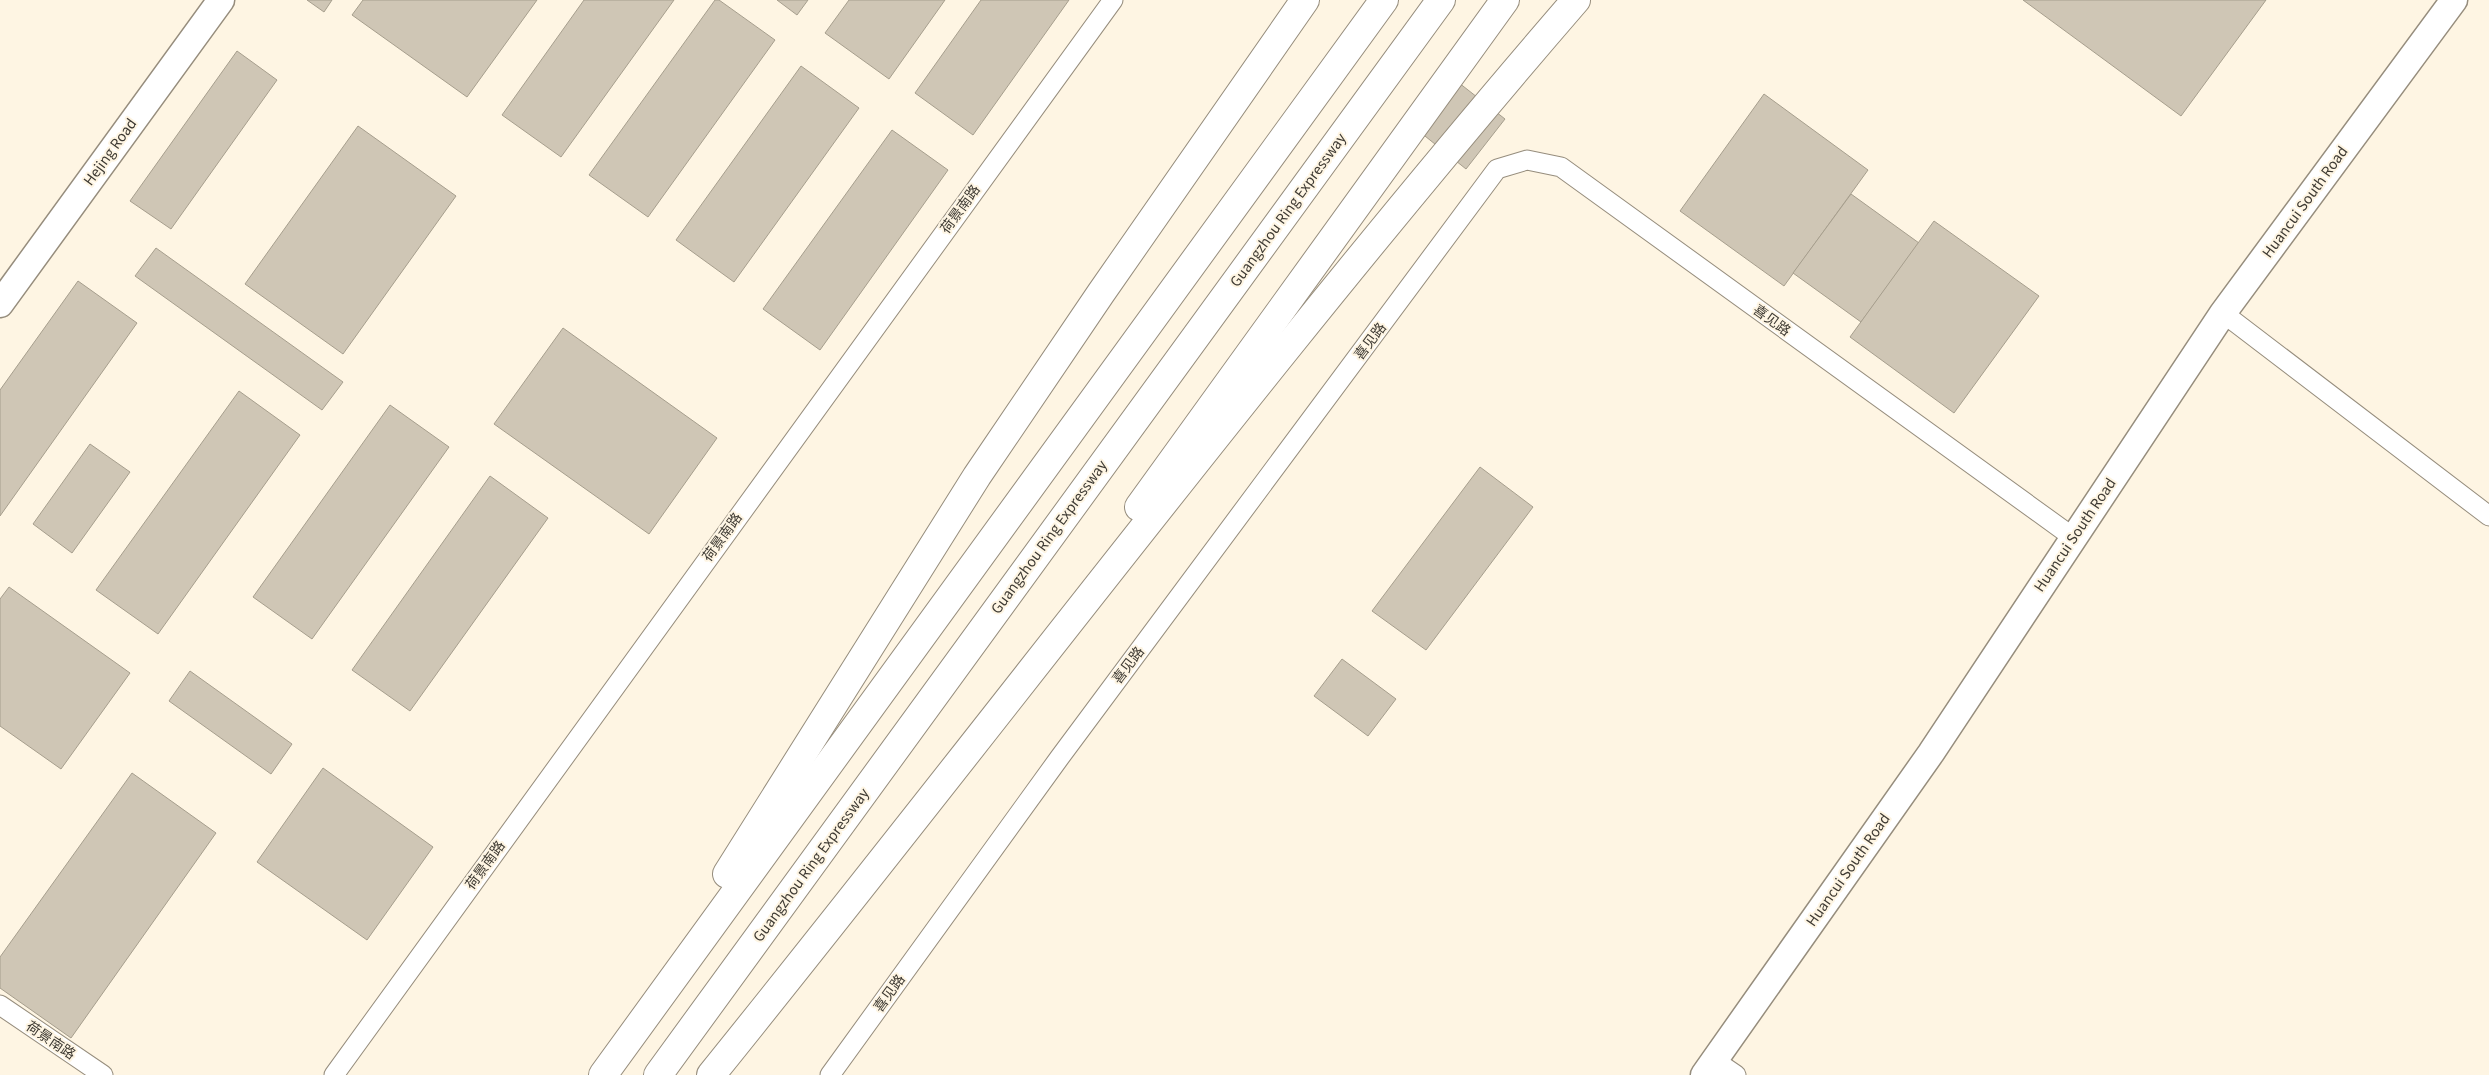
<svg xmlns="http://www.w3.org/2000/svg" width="2489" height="1075" font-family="Georgia,'Noto Sans SC',serif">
	<rect width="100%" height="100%" fill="#fef5e3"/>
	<g fill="#cfc6b5" stroke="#a69e8d">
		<polygon points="307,0 332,0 324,12"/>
		<polygon points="363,0 537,0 467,97 352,15"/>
		<polygon points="584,0 674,0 561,157 502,115"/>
		<polygon points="715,0 719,0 775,40 648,217 589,175"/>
		<polygon points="777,0 808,0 797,15"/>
		<polygon points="849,0 945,0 889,79 825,33"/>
		<polygon points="981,0 1069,0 973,135 915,93"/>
		<polygon points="2023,0 2266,0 2181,116"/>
		<polygon points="237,51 277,80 171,229 130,201"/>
		<polygon points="801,66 859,108 734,282 676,240"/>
		<polygon points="1454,79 1505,119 1466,169 1415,128"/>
		<polygon points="1764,94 1868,170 1784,286 1680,211"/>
		<polygon points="358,126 456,196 343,354 245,284"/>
		<polygon points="892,130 948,170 820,350 763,309"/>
		<polygon points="1851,194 1919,243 1861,322 1793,273"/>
		<polygon points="1934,221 2039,296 1954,413 1850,337"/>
		<polygon points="156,248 343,382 322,410 135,276"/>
		<polygon points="78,281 137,323 0,516 0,390"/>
		<polygon points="563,328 717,438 649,534 494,424"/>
		<polygon points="239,391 300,435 158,634 96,590"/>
		<polygon points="390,405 449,447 312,639 253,597"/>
		<polygon points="90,444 130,472 72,553 33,524"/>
		<polygon points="1480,467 1533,507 1426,650 1372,611"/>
		<polygon points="490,476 548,518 410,711 352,670"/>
		<polygon points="9,587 130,673 61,769 0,726 0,599"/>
		<polygon points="1342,659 1396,699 1368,736 1314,696"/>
		<polygon points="190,671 292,744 271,774 169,701"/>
		<polygon points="323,768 433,847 367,940 257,862"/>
		<polygon points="132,773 216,833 71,1038 0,988 0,957"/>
	</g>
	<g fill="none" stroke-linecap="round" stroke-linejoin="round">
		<g stroke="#968d7d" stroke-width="21">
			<g id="street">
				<polyline points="2223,313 2489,516"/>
				<polyline points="0,1005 103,1075"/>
				<polyline points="1714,1060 1736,1075"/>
				<polyline points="334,1075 1113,0"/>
				<polyline points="830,1075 1060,757 1497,169 1527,160 1561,167 2074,538"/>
			</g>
		</g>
		<g stroke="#968d7d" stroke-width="29">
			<g id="secondary">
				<polyline points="0,304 221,0"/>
				<polyline points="1704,1075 1931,753 2223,313 2454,0"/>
			</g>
		</g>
		<g stroke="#968d7d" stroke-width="30">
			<g id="highway">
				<polyline points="1139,507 1505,0"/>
				<polyline points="727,874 977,476 1101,293 1305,0"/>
				<polyline points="603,1075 1384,0"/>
				<polyline points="658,1075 1441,0"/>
				<path d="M711 1075C1000 717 1275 348 1576 0"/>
			</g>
		</g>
		<use href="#street" stroke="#fff" stroke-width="19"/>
		<use href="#secondary" stroke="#fff" stroke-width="26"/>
		<use href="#highway" stroke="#fff" stroke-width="28"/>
	</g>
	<g text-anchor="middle" stroke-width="4" stroke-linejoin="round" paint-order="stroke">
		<g font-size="14" fill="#3e3a33" stroke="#fef5e3">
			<text transform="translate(110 152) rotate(-54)" y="5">Hejing Road</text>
			<text transform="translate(2305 202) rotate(-54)" y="5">Huancui South Road</text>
			<text transform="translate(960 209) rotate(-54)" y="5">荷景南路</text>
			<text transform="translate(1288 210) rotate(-54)" y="5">Guangzhou Ring Expressway</text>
			<text transform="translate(1772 320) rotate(36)" y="5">喜见路</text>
			<text transform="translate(1370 341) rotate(-53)" y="5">喜见路</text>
			<text transform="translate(2075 535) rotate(-56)" y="5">Huancui South Road</text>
			<text transform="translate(722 537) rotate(-54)" y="5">荷景南路</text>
			<text transform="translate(1049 537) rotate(-54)" y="5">Guangzhou Ring Expressway</text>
			<text transform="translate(1128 665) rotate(-53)" y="5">喜见路</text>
			<text transform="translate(485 865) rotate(-54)" y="5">荷景南路</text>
			<text transform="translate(811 865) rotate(-54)" y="5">Guangzhou Ring Expressway</text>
			<text transform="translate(1848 870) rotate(-55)" y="5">Huancui South Road</text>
			<text transform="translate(889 993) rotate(-54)" y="5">喜见路</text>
			<text transform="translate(51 1040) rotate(34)" y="5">荷景南路</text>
		</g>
	</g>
</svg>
